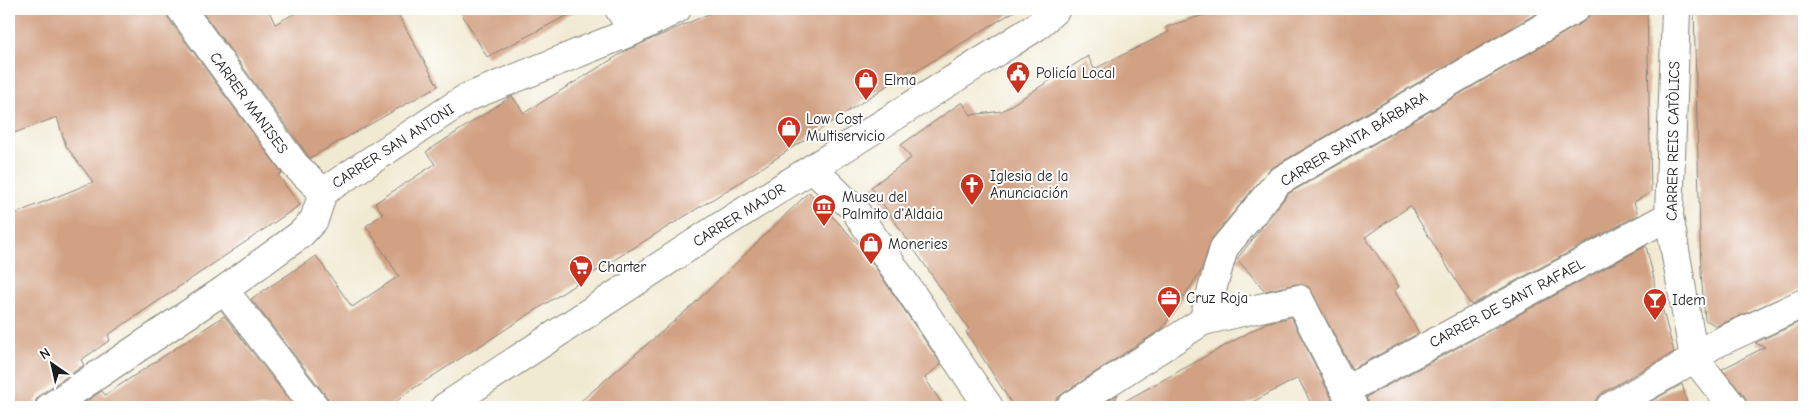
<svg xmlns="http://www.w3.org/2000/svg" width="1813" height="416" font-family="'Comic Neue',sans-serif">
	<rect width="100%" height="100%" fill="#fff"/>
	<filter id="ink" filterUnits="userSpaceOnUse"><feTurbulence type="fractalNoise" baseFrequency=".02" numOctaves="2"/><feDisplacementMap in="SourceGraphic" scale="10" xChannelSelector="R" yChannelSelector="G"/><feConvolveMatrix kernelMatrix="1 2 1 2 8 2 1 2 1" color-interpolation-filters="sRGB"/></filter>
	<filter id="wash" filterUnits="userSpaceOnUse"><feTurbulence type="fractalNoise" baseFrequency=".0096" numOctaves="4" result="noise"/><feDisplacementMap in="SourceGraphic" scale="20" xChannelSelector="R" yChannelSelector="G"/><feGaussianBlur stdDeviation="1.12" result="paint"/><feColorMatrix in="noise" values="0 0 0 0 0 0 0 0 0 0 0 0 0 0 0 0 0 1.4 0 .05"/><feComposite in="paint" operator="in"/></filter>
	<g filter="url(#wash)">
		<rect width="100%" height="100%" fill="#f1ead3"/>
		<g id="blocks">
			<g fill="#d2a082">
				<polygon points="9,9 166,9 168,18 282,173 278,175 300,205 108,335 110,340 81,360 84,365 41,394 36,400 35,407 9,407 9,216 93,182 66,146 57,117 9,135"/>
				<polygon points="200,9 268,9 275,24 303,9 395,9 438,86 310,158"/>
				<polygon points="459,9 580,9 487,57"/>
				<polygon points="720,9 1018,9 913,73 911,70 734,186 617,258 411,390 389,407 330,407 327,397 251,299 316,256 352,307 399,276 366,226 383,214 375,203 435,164 426,152 512,96 524,113 629,49"/>
				<polygon points="1222,9 1544,9 1270,169 1212,238 1201,271 1162,329 1062,394 1056,399 1054,407 1014,407 966,332 969,329 871,187 911,158 901,145 962,102 971,115 1002,111 1088,56 1094,69 1169,32 1166,27"/>
				<polygon points="1591,9 1647,9 1651,192 1634,202 1638,215 1471,305 1410,206 1365,237 1399,287 1394,290 1419,333 1352,369 1309,287 1296,284 1265,291 1237,259 1288,194 1583,22 1589,16"/>
				<polygon points="1694,9 1804,9 1804,288 1717,326 1705,320 1701,273"/>
				<polygon points="809,192 862,248 941,364 925,378 944,407 574,407 694,304"/>
				<polygon points="1646,246 1654,279 1655,300 1660,300 1674,352 1602,393 1596,400 1594,407 1369,407 1366,397"/>
				<polygon points="224,316 295,407 78,407 102,391 105,395"/>
				<polygon points="1291,317 1336,407 1313,407 1298,378 1243,407 1114,407 1266,323"/>
				<polygon points="1804,320 1804,407 1748,407 1745,397 1722,369 1765,347 1755,343"/>
				<polygon points="1682,384 1688,407 1641,407"/>
				<polygon points="1118,394 1110,407 1098,407"/>
			</g>
		</g>
	</g>
	<g filter="url(#ink)">
		<use href="#blocks" fill-opacity="0" stroke="#868378" stroke-width="1"/>
		<g fill="none" stroke-linecap="round" stroke-linejoin="round">
			<g stroke="#868378" stroke-width="30">
				<g id="minor">
					<polyline points="181,9 295,165 323,192"/>
					<polyline points="619,9 633,31"/>
					<polyline points="1676,9 1669,216 1694,358 1733,407"/>
					<polyline points="224,290 315,407"/>
					<polyline points="1203,321 1299,299 1353,406"/>
					<polyline points="1346,390 1669,216"/>
					<polyline points="50,407 224,290 301,234 314,220 323,192 466,98 633,31 677,9"/>
					<polyline points="1070,407 1203,321 1224,248 1278,182 1575,9"/>
					<polyline points="1610,407 1675,370 1713,345 1804,303"/>
				</g>
			</g>
			<g stroke="#868378" stroke-width="30">
				<g id="tertiary">
					<polyline points="813,169 854,209 989,407"/>
					<polyline points="445,407 713,231 1036,27 1056,9"/>
				</g>
			</g>
			<use href="#minor" stroke="#fff" stroke-width="28"/>
			<use href="#tertiary" stroke="#fff" stroke-width="28"/>
		</g>
	</g>
	<defs>
		<g id="civic-pin" transform="scale(1.25)"><path d="M0 17L-7.5 6A9.5 9.5 0 1 1 7.5 6Z" fill="#c8321e" stroke="#fff"/><path d="M-.6-6.5H3V-4.5H.6V-3L4-1V1h2V6H-6V1h2V-1L-.6-3ZM-1.2 2.5V6h2.4V2.5Z" fill="#fff"/></g>
		<g id="shop-pin" transform="scale(1.25)"><path d="M0 17L-7.5 6A9.5 9.5 0 1 1 7.5 6Z" fill="#c8321e" stroke="#fff"/><path d="M-5-2.5h2.3a2.7 3.5 0 0 1 5.4 0H5L5.5 6h-11ZM-1.5-2.5h3a1.5 2.3 0 0 0-3 0Z" fill="#fff"/></g>
		<g id="church-pin" transform="scale(1.25)"><path d="M0 17L-7.5 6A9.5 9.5 0 1 1 7.5 6Z" fill="#c8321e" stroke="#fff"/><path d="M-1.2-6h2.4v3.5h3.3v2.4h-3.3V6h-2.4V-.1h-3.3v-2.4h3.3Z" fill="#fff"/></g>
		<g id="museum-pin" transform="scale(1.25)"><path d="M0 17L-7.5 6A9.5 9.5 0 1 1 7.5 6Z" fill="#c8321e" stroke="#fff"/><path d="M0-6L6-3V-2H-6V-3ZM-5-1h2V3h-2ZM-1-1h2V3h-2ZM3-1h2V3H3ZM-6 4H6V6H-6Z" fill="#fff"/></g>
		<g id="supermarket-pin" transform="scale(1.25)"><path d="M0 17L-7.5 6A9.5 9.5 0 1 1 7.5 6Z" fill="#c8321e" stroke="#fff"/><path d="M-6-5.5h2.5l.6 2H6L4.5 2H-2.5L-4.4-4H-6ZM-1.5 3.2a1.3 1.3 0 1 0 .1 0ZM3 3.2a1.3 1.3 0 1 0 .1 0Z" fill="#fff"/></g>
		<g id="office-pin" transform="scale(1.25)"><path d="M0 17L-7.5 6A9.5 9.5 0 1 1 7.5 6Z" fill="#c8321e" stroke="#fff"/><path d="M-6-3h4V-5.5h4V-3h4V5H-6ZM-1-4.5V-3h2v-1.5ZM-6 0V1H6V0Z" fill="#fff"/></g>
		<g id="bar-pin" transform="scale(1.25)"><path d="M0 17L-7.5 6A9.5 9.5 0 1 1 7.5 6Z" fill="#c8321e" stroke="#fff"/><path d="M-6-5H6L.8 .8V4.5H3.5V6h-7V4.5H-.8V.8Z" fill="#fff"/></g>
	</defs>
	<g fill-rule="evenodd">
		<use href="#civic-pin" x="1018" y="73"/>
		<use href="#shop-pin" x="866" y="80"/>
		<use href="#shop-pin" x="789" y="128"/>
		<use href="#church-pin" x="972" y="185"/>
		<use href="#museum-pin" x="824" y="206"/>
		<use href="#shop-pin" x="871" y="244"/>
		<use href="#supermarket-pin" x="581" y="267"/>
		<use href="#office-pin" x="1169" y="298"/>
		<use href="#bar-pin" x="1655" y="300"/>
	</g>
	<g text-anchor="middle" stroke-width="4" stroke-linejoin="round" paint-order="stroke">
		<g font-size="15" fill="#1c1c1c" stroke="#fff" text-anchor="start">
			<text x="1036" y="78">Policía Local</text>
			<text x="884" y="85">Elma</text>
			<text x="806" y="124">Low Cost<tspan x="806" dy="17">Multiservicio</tspan></text>
			<text x="990" y="181">Iglesia de la<tspan x="990" dy="17">Anunciación</tspan></text>
			<text x="842" y="202">Museu del<tspan x="842" dy="17">Palmito d'Aldaia</tspan></text>
			<text x="888" y="249">Moneries</text>
			<text x="598" y="272">Charter</text>
			<text x="1186" y="303">Cruz Roja</text>
			<text x="1672" y="305">Idem</text>
		</g>
		<g font-size="15" fill="#1c1c1c" stroke="#fff">
			<text transform="translate(249 103) rotate(54)" y="5">CARRER MANISES</text>
			<text transform="translate(1354 139) rotate(-31)" y="5">CARRER SANTA BÁRBARA</text>
			<text transform="translate(1673 141) rotate(-89)" y="5">CARRER REIS CATÒLICS</text>
			<text transform="translate(393 146) rotate(-33)" y="5">CARRER SAN ANTONI</text>
			<text transform="translate(739 215) rotate(-32)" y="5">CARRER MAJOR</text>
			<text transform="translate(1507 303) rotate(-28)" y="5">CARRER DE SANT RAFAEL</text>
		</g>
	</g>
	<rect width="1813" height="416" fill="none" stroke="#fff" stroke-width="30"/>
	<g transform="translate(52 364) rotate(326)" stroke="#ffffff" stroke-width="4" paint-order="stroke">
	<path d="M0-4L9 19L0 12L-9 19Z" fill="#1c1c1c"/>
	<text y="-8" font-size="14" font-weight="bold" text-anchor="middle" fill="#1c1c1c">N</text>
	</g>
</svg>
